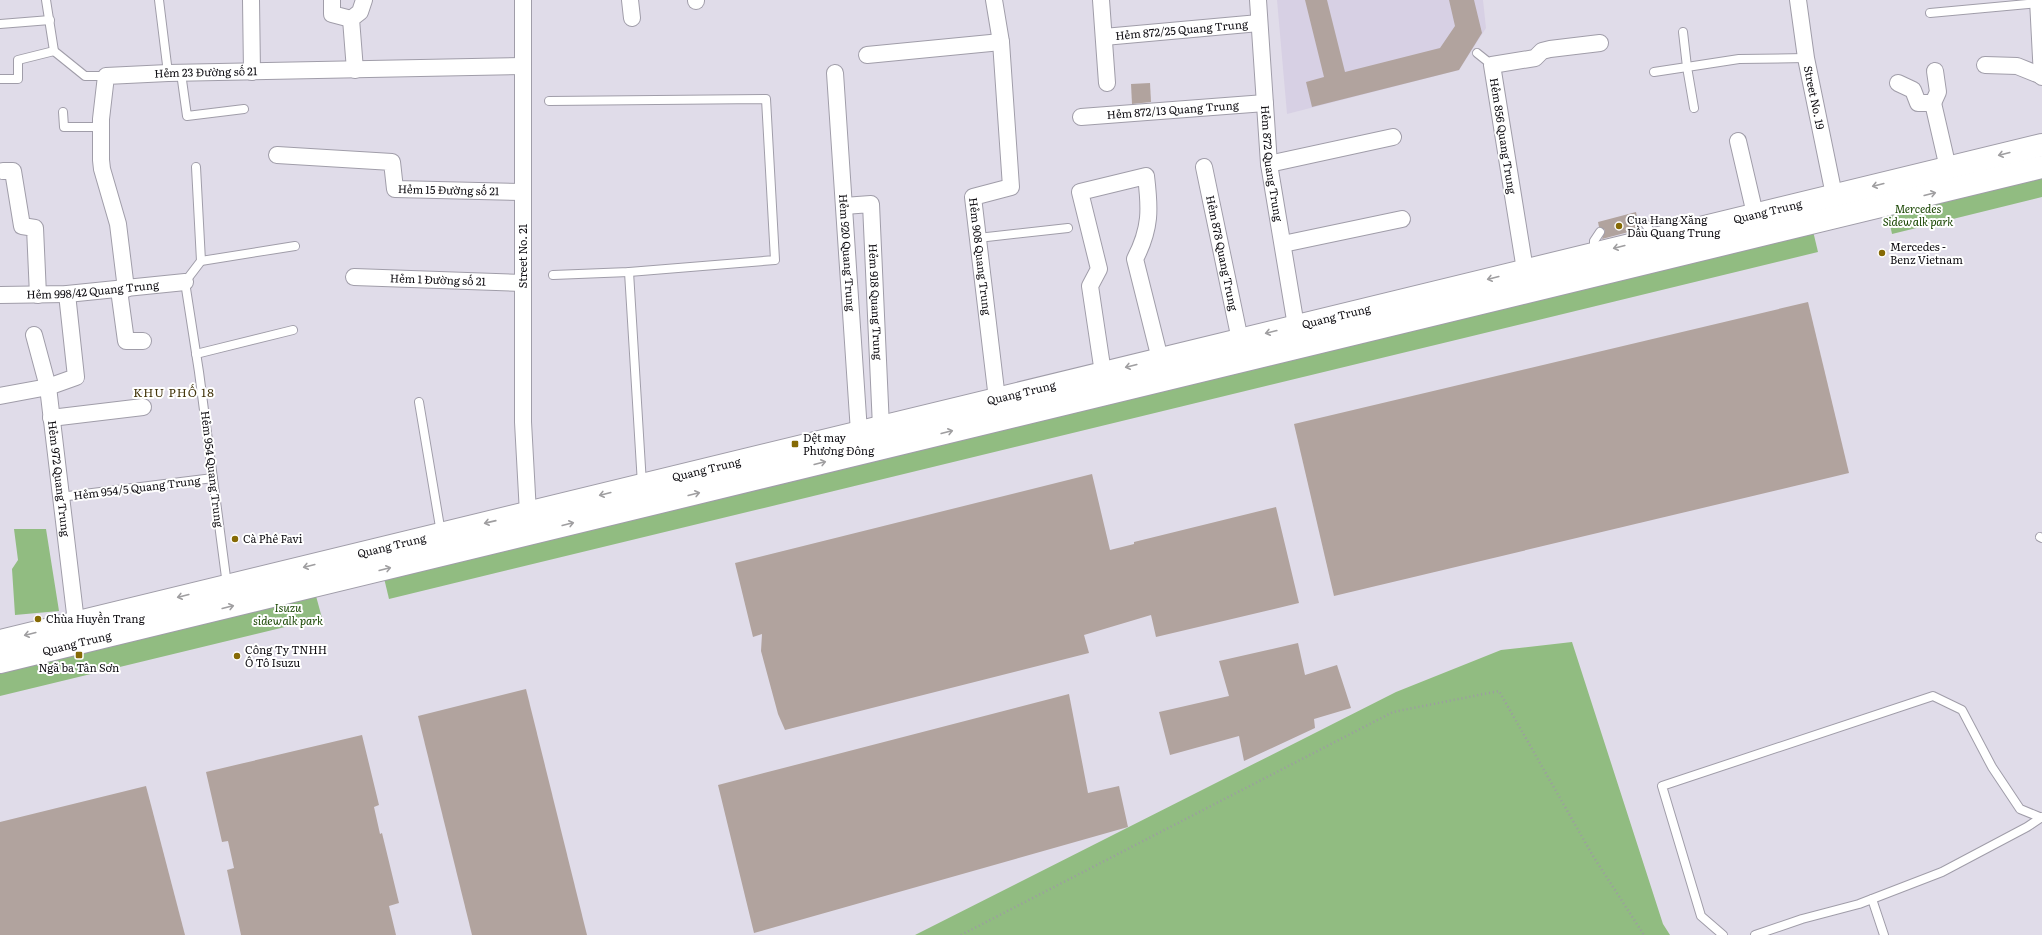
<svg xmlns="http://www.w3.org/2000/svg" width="2042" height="935" font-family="Literata,serif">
	<rect width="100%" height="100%" fill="#e0dce9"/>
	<polygon fill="#d7d0e4" points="1277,0 1483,0 1486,28 1459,70 1287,114"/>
	<g fill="#91bc81">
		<polygon points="2042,174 2042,197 1892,234 1887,211"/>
		<polygon points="1813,231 1818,252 389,599 384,578"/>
		<polygon points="14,529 46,529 59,611 15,615 12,569 18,560"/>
		<polygon points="316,596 322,618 0,696 0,673"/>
		<polygon points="1572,642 1663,924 1670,935 915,935 1396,692 1501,650"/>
	</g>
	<g fill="#b1a39e">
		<polygon points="1305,0 1327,0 1345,72 1440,48 1455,26 1449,0 1474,0 1482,33 1459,70 1312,107 1306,82 1324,77"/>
		<polygon points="1150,83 1151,102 1132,104 1131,84"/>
		<polygon points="1636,212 1637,217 1634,222 1640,229 1602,239 1605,230 1599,227 1598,222"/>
		<polygon points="1808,302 1849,473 1334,596 1294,424"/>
		<polygon points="1092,474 1110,550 1134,544 1134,542 1276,507 1299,603 1156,637 1151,615 1084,635 1089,653 785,730 778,714 761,651 762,634 753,637 735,563"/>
		<polygon points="1298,643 1305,675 1337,665 1351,708 1314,719 1315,728 1244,761 1239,736 1170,755 1159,712 1229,696 1219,661"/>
		<polygon points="526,689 587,935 472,935 418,716"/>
		<polygon points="1069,694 1088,793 1119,786 1128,827 754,933 718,785"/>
		<polygon points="362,735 379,805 374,807 380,834 382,833 399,903 389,906 396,935 241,935 227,870 234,868 228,841 222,842 206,772"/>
		<polygon points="146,786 185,935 0,935 0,822"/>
	</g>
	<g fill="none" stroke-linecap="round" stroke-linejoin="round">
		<g stroke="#a09da9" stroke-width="10">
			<g id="lane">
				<polyline points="46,0 54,51 85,76 106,76"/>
				<polyline points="159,0 168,73"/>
				<polyline points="1930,13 2038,3"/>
				<polyline points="0,24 50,20"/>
				<polyline points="1477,53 1492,65"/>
				<polyline points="1654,72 1687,67 1683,32"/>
				<polyline points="181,73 187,116 244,109"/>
				<polyline points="0,79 18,79 18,60 54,51"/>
				<polyline points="549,101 766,99 775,260 629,272 553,275"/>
				<polyline points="1694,108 1687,67 1739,59 1806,58"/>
				<polyline points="63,112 64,127 101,127"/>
				<polyline points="196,167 201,261 185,282 199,372 227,585"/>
				<polyline points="1639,222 1644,222 1655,238"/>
				<polyline points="978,238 1068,228"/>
				<polyline points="1594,253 1594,241 1600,232"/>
				<polyline points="201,261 295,246"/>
				<polyline points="629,272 642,484"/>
				<polyline points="196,354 293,330"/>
				<polyline points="419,402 441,533"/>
				<polyline points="60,497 213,478"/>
				<polyline points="2040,537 2042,538"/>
				<polyline points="1872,899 1884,935"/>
				<polyline points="1723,935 1701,916 1662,786 1933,696 1962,710 1992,767 2020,809 2042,818"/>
				<polyline points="1755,935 1802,919 1859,904 1942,872 2027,827 2042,817"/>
			</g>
		</g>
		<g stroke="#a09da9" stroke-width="18">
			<g id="street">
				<polyline points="251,0 252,72"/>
				<polyline points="332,0 332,14 351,19"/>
				<polyline points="523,0 523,422 528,513"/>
				<polyline points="630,0 632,18"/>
				<polyline points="696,0 696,1"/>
				<path id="s1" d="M994 0 1001 42 1011 187 973 197 997 399"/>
				<polyline points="1101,0 1107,83"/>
				<path id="s2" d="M1258 0 1269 164 1296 326"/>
				<path id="s3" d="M1798 0 1806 58 1834 195"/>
				<polyline points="2038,0 2042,77"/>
				<path id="s4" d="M1104 37 1259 23"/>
				<polyline points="867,55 1001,42"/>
				<polyline points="1985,65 2017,66 2042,76"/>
				<polyline points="355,70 351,19 360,12 364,0"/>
				<path id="s5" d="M835 73 859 432"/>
				<polyline points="1898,83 1913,90 1918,103 1933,103 1948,168"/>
				<polyline points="1933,103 1938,92 1935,71"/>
				<path id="s6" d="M1081 117 1265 103"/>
				<polyline points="1738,141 1755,214"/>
				<path id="s7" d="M277 155 392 162 395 189 523 192"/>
				<polyline points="1269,164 1393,137"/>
				<path id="s8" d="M1204 167 1240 340"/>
				<polyline points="3,171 13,171 22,226 35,228 38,295"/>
				<path id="s9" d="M844 206 871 204 881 427"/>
				<polyline points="1283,244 1402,219"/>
				<polyline points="1525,270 1492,65 1535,58 1542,51 1550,49 1600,43"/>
				<path id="s10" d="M354 277 523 283"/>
				<path id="s11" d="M126 289 118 224 102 169 101 160V119L106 76 168 73 523 66"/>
				<polyline points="119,290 126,341 143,341"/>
				<path id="s12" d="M0 295 67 294 185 282"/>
				<path id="s13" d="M34 335 48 387 76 622"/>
				<path d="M1103 373 1090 286 1099 269 1080 192 1146 176C1150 209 1151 228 1135 259L1160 359"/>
				<polyline points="0,396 48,387 76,377 67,294"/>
				<polyline points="51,418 143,407"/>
			</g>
		</g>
		<g stroke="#a09da9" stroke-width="24">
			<g id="primary">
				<path id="s14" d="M0 641 2042 145"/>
				<path id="s15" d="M0 662 2042 167"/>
			</g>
		</g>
		<polyline stroke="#9d9aa4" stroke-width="2.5" stroke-dasharray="1 3" stroke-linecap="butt" points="961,935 1393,712 1499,691 1593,856 1644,935"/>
		<use href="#lane" stroke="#fff" stroke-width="8"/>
		<use href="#street" stroke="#fff" stroke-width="16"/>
		<use href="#primary" stroke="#fff" stroke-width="22"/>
	</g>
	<defs><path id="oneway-shaft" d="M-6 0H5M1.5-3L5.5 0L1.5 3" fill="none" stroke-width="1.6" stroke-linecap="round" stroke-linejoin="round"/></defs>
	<g stroke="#9f9ea0">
		<use href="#oneway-shaft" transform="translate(2004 154) rotate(166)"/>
		<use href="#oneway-shaft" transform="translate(1878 185) rotate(166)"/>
		<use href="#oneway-shaft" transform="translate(1930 194) rotate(-14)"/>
		<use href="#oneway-shaft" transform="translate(1619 247) rotate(166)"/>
		<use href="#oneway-shaft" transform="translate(1493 278) rotate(166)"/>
		<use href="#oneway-shaft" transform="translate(1271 332) rotate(166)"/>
		<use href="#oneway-shaft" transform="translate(1131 366) rotate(166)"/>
		<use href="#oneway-shaft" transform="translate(947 432) rotate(-14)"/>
		<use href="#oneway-shaft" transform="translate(820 463) rotate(-14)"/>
		<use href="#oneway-shaft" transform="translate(605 494) rotate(166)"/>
		<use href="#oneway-shaft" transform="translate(694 494) rotate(-14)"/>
		<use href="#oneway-shaft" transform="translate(490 522) rotate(167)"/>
		<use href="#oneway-shaft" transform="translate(568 524) rotate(-14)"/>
		<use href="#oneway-shaft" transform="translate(309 566) rotate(166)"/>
		<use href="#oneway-shaft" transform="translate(385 569) rotate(-14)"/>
		<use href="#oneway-shaft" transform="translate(183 596) rotate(166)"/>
		<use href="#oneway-shaft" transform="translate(228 607) rotate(-14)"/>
		<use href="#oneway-shaft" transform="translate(30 634) rotate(166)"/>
	</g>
	<g fill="#866a05" stroke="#fff" stroke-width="1.5">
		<circle cx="1619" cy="226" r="4"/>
		<circle cx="1882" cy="253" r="4"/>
		<rect x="791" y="440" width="8" height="8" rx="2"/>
		<circle cx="235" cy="539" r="4"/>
		<circle cx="38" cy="619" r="4"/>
		<rect x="75" y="651" width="8" height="8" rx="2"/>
		<circle cx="237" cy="656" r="4"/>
	</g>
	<g text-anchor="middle" stroke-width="4" stroke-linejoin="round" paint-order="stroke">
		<g font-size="11" fill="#0f0d12" stroke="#fff">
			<text dy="4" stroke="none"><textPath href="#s4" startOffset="78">Hẻm 872/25 Quang Trung</textPath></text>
			<text dy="4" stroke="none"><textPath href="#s11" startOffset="316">Hẻm 23 Đường số 21</textPath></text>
			<text dy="4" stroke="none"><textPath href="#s3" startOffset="99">Street No. 19</textPath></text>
			<text dy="4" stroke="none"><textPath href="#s6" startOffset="92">Hẻm 872/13 Quang Trung</textPath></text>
			<text transform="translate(1503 136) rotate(81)" y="4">Hẻm 856 Quang Trung</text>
			<text dy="4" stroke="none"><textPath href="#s2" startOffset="164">Hẻm 872 Quang Trung</textPath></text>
			<text dy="4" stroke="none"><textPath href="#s7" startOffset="196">Hẻm 15 Đường số 21</textPath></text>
			<text dy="4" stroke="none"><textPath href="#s14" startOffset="1819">Quang Trung</textPath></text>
			<text dy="4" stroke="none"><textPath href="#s5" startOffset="180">Hẻm 920 Quang Trung</textPath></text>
			<text dy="4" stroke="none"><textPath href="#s8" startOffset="88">Hẻm 878 Quang Trung</textPath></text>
			<text transform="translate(523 256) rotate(-90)" y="4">Street No. 21</text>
			<text dy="4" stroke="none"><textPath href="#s1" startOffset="287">Hẻm 908 Quang Trung</textPath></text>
			<text dy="4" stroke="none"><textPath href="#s10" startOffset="84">Hẻm 1 Đường số 21</textPath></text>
			<text dy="4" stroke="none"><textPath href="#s12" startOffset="93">Hẻm 998/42 Quang Trung</textPath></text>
			<text dy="4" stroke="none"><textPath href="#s9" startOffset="125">Hẻm 918 Quang Trung</textPath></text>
			<text dy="4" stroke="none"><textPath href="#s14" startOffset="1375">Quang Trung</textPath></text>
			<text dy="4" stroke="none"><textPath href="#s14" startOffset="1051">Quang Trung</textPath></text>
			<text transform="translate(212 469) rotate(83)" y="4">Hẻm 954 Quang Trung</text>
			<text dy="4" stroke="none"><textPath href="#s14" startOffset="727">Quang Trung</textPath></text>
			<text dy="4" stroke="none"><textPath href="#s13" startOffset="146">Hẻm 972 Quang Trung</textPath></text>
			<text transform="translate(137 488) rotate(-7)" y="4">Hẻm 954/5 Quang Trung</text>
			<text dy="4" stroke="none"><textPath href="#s14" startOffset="403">Quang Trung</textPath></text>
			<text dy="4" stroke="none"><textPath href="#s15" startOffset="79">Quang Trung</textPath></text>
		</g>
		<g font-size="11" font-style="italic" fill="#184500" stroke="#fff">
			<text x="1918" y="213">Mercedes<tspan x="1918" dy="13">Sidewalk park</tspan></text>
			<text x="288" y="612">Isuzu<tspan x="288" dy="13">sidewalk park</tspan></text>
		</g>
		<g font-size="11" fill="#0f0d12" stroke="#fff" text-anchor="start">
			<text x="1627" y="224">Cua Hang Xăng<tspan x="1627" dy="13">Dầu Quang Trung</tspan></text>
			<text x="1890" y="251">Mercedes -<tspan x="1890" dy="13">Benz Vietnam</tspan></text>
			<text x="803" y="442">Dệt may<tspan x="803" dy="13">Phương Đông</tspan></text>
			<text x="243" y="543">Cà Phê Favi</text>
			<text x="46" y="623">Chùa Huyền Trang</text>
			<text x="245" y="654">Công Ty TNHH<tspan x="245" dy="13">Ô Tô Isuzu</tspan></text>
			<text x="79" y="672" text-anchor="middle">Ngã ba Tân Sơn</text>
		</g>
		<g font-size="12" letter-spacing="1" fill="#44360d" stroke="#fff">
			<text x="174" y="397">KHU PHỐ 18</text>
		</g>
	</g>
</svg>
